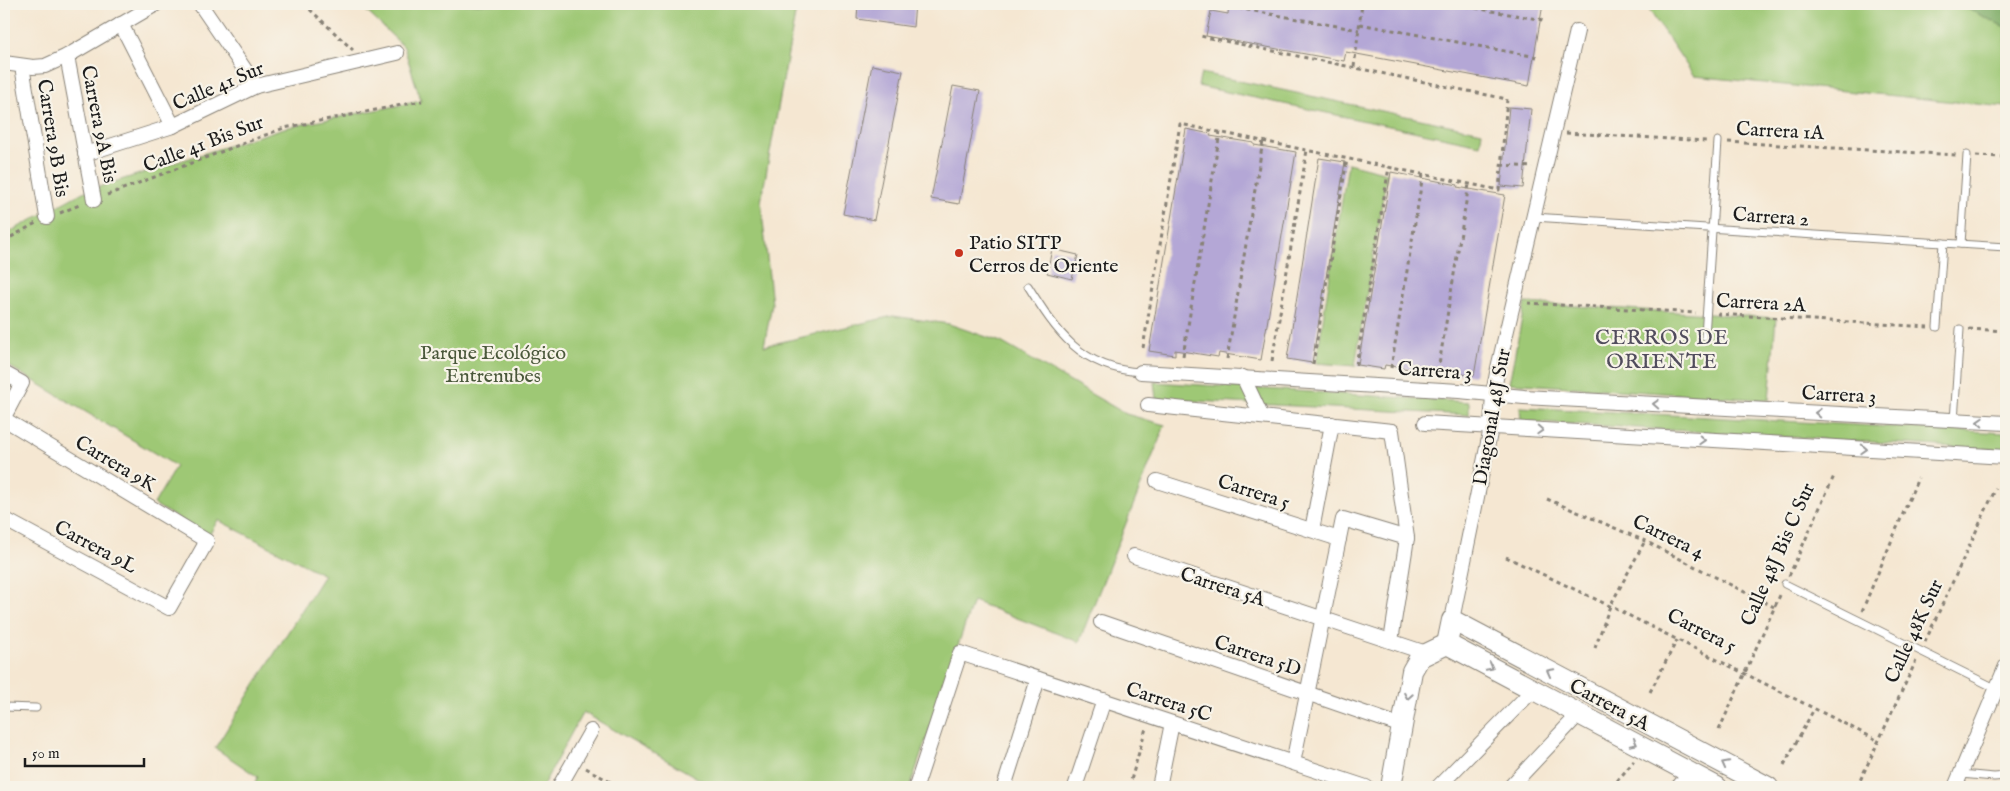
<svg xmlns="http://www.w3.org/2000/svg" width="2010" height="791" font-family="'IM FELL English',serif">
	<rect width="100%" height="100%" fill="#f7f3e8"/>
	<filter id="ink" filterUnits="userSpaceOnUse"><feTurbulence type="fractalNoise" baseFrequency=".02" numOctaves="2"/><feDisplacementMap in="SourceGraphic" scale="10" xChannelSelector="R" yChannelSelector="G"/><feConvolveMatrix kernelMatrix="1 2 1 2 8 2 1 2 1" color-interpolation-filters="sRGB"/></filter>
	<filter id="wash" filterUnits="userSpaceOnUse"><feTurbulence type="fractalNoise" baseFrequency=".0096" numOctaves="4" result="noise"/><feDisplacementMap in="SourceGraphic" scale="20" xChannelSelector="R" yChannelSelector="G"/><feGaussianBlur stdDeviation="1.12" result="paint"/><feColorMatrix in="noise" values="0 0 0 0 0 0 0 0 0 0 0 0 0 0 0 0 0 1.4 0 .05"/><feComposite in="paint" operator="in"/></filter>
	<g filter="url(#wash)">
		<rect width="100%" height="100%" fill="#f5e7d2"/>
		<g fill="#9ec875" stroke="#5d7248">
			<polygon points="359,4 797,4 761,202 772,304 764,346 893,316 949,324 1001,342 1126,414 1165,425 1079,642 973,601 910,787 713,787 583,712 542,787 252,787 258,777 215,748 324,575 218,520 208,537 154,504 176,466 4,363 4,235 83,192 284,128 421,101 404,47"/>
			<polygon points="1645,4 2006,4 2006,107 1694,76"/>
			<polygon points="1201,73 1482,132 1480,145 1198,86"/>
			<polygon points="1348,163 1387,173 1355,366 1316,363"/>
			<polygon points="1525,303 1776,318 1769,400 1509,383"/>
			<polygon points="1154,382 1469,402 1469,415 1156,399"/>
			<polygon points="1520,407 2006,433 2006,450 1521,421"/>
		</g>
		<polygon fill="#7eac66" stroke="#4d6441" points="1957,4 2006,4 2006,28 2003,26"/>
		<g id="blocks">
			<g fill="#b4a7d6">
				<polygon points="858,4 915,4 913,27 857,19"/>
				<polygon points="1229,4 1418,4 1433,7 1433,4 1543,4 1529,86 1346,52 1344,61 1206,36 1211,11 1228,14"/>
				<polygon points="872,65 903,71 874,220 843,214"/>
				<polygon points="953,86 980,91 959,204 931,199"/>
				<polygon points="1509,107 1531,109 1523,188 1501,186"/>
				<polygon points="1186,129 1211,134 1210,136 1254,143 1254,145 1296,152 1261,360 1219,353 1218,357 1175,350 1175,355 1149,351"/>
				<polygon points="1319,158 1345,162 1312,363 1287,359"/>
				<polygon points="1391,172 1458,185 1457,187 1505,195 1474,376 1427,368 1427,372 1385,365 1384,369 1358,365"/>
				<polygon points="1052,249 1078,255 1072,279 1047,273"/>
			</g>
		</g>
	</g>
	<g filter="url(#ink)">
		<use href="#blocks" fill-opacity="0" stroke="#888277" stroke-width="1"/>
		<g fill="none" stroke-linecap="round" stroke-linejoin="round">
			<g stroke="#888277" stroke-width="9">
				<g id="lane">
					<polyline points="1533,217 2006,247"/>
					<polyline points="1961,244 1967,155"/>
					<path d="M1028 286C1056 331 1081 369 1141 372"/>
					<polyline points="1937,327 1943,243"/>
					<polyline points="1705,336 1718,141"/>
					<polyline points="1954,421 1960,329"/>
					<polyline points="1785,584 1997,689"/>
					<polyline points="4,707 36,708"/>
					<polyline points="1961,774 1994,777 2006,776"/>
				</g>
			</g>
			<g stroke="#888277" stroke-width="16">
				<g id="street">
					<polyline points="200,4 256,86"/>
					<polyline points="121,24 173,126"/>
					<polyline points="67,56 94,200"/>
					<polyline points="4,63 33,67 45,66 67,56 156,4"/>
					<polyline points="22,66 47,217"/>
					<polyline points="85,154 173,126 256,86 397,53"/>
					<polyline points="1141,372 1459,391 1524,397 2006,423"/>
					<polyline points="4,373 22,383 4,417"/>
					<polyline points="1243,377 1262,417"/>
					<polyline points="1148,405 1392,431 1407,538 1391,641"/>
					<polyline points="4,419 207,541 169,608 4,519"/>
					<polyline points="1425,423 2006,457"/>
					<polyline points="1157,481 1339,539"/>
					<polyline points="1312,530 1332,424"/>
					<polyline points="1134,556 1426,653"/>
					<polyline points="1452,620 1491,428 1493,394 1498,368 1577,31"/>
					<polyline points="1101,622 1402,726"/>
					<polyline points="1293,763 1343,519 1407,538"/>
					<polyline points="559,787 591,731"/>
					<polyline points="916,787 960,653 1366,787"/>
					<polyline points="1004,787 1038,679"/>
					<polyline points="1075,787 1104,700"/>
					<polyline points="1159,787 1172,723"/>
					<polyline points="1438,787 1533,690"/>
					<polyline points="1510,787 1579,714"/>
					<polyline points="1678,787 1691,773"/>
					<polyline points="1955,787 2006,666"/>
				</g>
			</g>
			<g stroke="#888277" stroke-width="22">
				<g id="secondary">
					<polyline points="1447,644 1452,620 1768,787"/>
					<polyline points="1447,644 1717,787"/>
					<polyline points="1391,787 1412,671 1420,657 1447,644"/>
				</g>
			</g>
			<g stroke="#888277" stroke-width="3" stroke-dasharray="4 4" stroke-linecap="butt">
				<polyline points="304,4 353,50"/>
				<polyline points="1215,4 1359,30"/>
				<polyline points="1452,4 1543,20"/>
				<polyline points="1360,24 1537,57"/>
				<polyline points="1354,67 1362,4"/>
				<polyline points="1566,133 1707,141"/>
				<polyline points="1728,142 1957,155"/>
				<polyline points="1976,156 2006,157"/>
				<polyline points="1501,165 1533,167"/>
				<polyline points="107,195 284,128 422,101"/>
				<polyline points="60,213 82,204"/>
				<polyline points="4,241 36,223"/>
				<polyline points="1528,303 1696,313"/>
				<polyline points="1717,314 1928,327"/>
				<polyline points="1969,329 2006,331"/>
				<polyline points="1143,348 1180,124 1499,190 1507,99 1200,36"/>
				<polyline points="1183,356 1220,132"/>
				<polyline points="1227,359 1263,141"/>
				<polyline points="1272,361 1307,150"/>
				<polyline points="1313,364 1347,159"/>
				<polyline points="1356,365 1389,167"/>
				<polyline points="1391,368 1423,174"/>
				<polyline points="1438,371 1469,184"/>
				<polyline points="1547,499 1645,541 1774,607"/>
				<polyline points="1506,557 1610,606 1879,741"/>
				<polyline points="1789,576 1834,476"/>
				<polyline points="1862,611 1918,478"/>
				<polyline points="1925,642 1996,488"/>
				<polyline points="1595,648 1610,606 1645,541"/>
				<polyline points="1650,692 1677,640"/>
				<polyline points="1719,730 1781,593"/>
				<polyline points="1784,765 1814,709"/>
				<polyline points="586,768 619,787"/>
				<polyline points="1129,787 1146,728"/>
				<polyline points="1612,787 1634,761"/>
				<polyline points="1857,787 1916,661"/>
			</g>
			<use href="#lane" stroke="#fff" stroke-width="7"/>
			<use href="#street" stroke="#fff" stroke-width="14"/>
			<use href="#secondary" stroke="#fff" stroke-width="20"/>
		</g>
		<defs><path id="oneway-chevron" d="M-2-3.5L2.5 0L-2 3.5" fill="none" stroke-width="1.6" stroke-linecap="round" stroke-linejoin="round" transform="scale(1.25)"/></defs>
		<g stroke="#999">
			<use href="#oneway-chevron" transform="translate(1656 404) rotate(-177)"/>
			<use href="#oneway-chevron" transform="translate(1818 413) rotate(-177)"/>
			<use href="#oneway-chevron" transform="translate(1980 422) rotate(-177)"/>
			<use href="#oneway-chevron" transform="translate(1540 430) rotate(3)"/>
			<use href="#oneway-chevron" transform="translate(1702 440) rotate(3)"/>
			<use href="#oneway-chevron" transform="translate(1864 449) rotate(3)"/>
			<use href="#oneway-chevron" transform="translate(1490 667) rotate(28)"/>
			<use href="#oneway-chevron" transform="translate(1550 672) rotate(-152)"/>
			<use href="#oneway-chevron" transform="translate(1408 696) rotate(100)"/>
			<use href="#oneway-chevron" transform="translate(1634 743) rotate(28)"/>
			<use href="#oneway-chevron" transform="translate(1725 764) rotate(-152)"/>
		</g>
	</g>
	<circle fill="#c8321e" stroke="#f7f3e8" stroke-width="2" cx="959" cy="253" r="5"/>
	<g text-anchor="middle" stroke-width="4.5" stroke-linejoin="round" paint-order="stroke">
		<g font-size="20" fill="#1c1c1c" stroke="#f7f3e8">
			<text transform="translate(218 85) rotate(-23)" y="7">Calle 41 Sur</text>
			<text transform="translate(100 124) rotate(79)" y="7">Carrera 9A Bis</text>
			<text transform="translate(1780 130) rotate(3)" y="7">Carrera 1A</text>
			<text transform="translate(54 138) rotate(81)" y="7">Carrera 9B Bis</text>
			<text transform="translate(203 143) rotate(-21)" y="7">Calle 41 Bis Sur</text>
			<text transform="translate(1771 216) rotate(4)" y="7">Carrera 2</text>
			<text transform="translate(1761 302) rotate(3)" y="7">Carrera 2A</text>
			<text transform="translate(1435 370) rotate(4)" y="7">Carrera 3</text>
			<text transform="translate(1839 394) rotate(3)" y="7">Carrera 3</text>
			<text transform="translate(1491 417) rotate(-80)" y="7">Diagonal 48J Sur</text>
			<text transform="translate(116 463) rotate(31)" y="7">Carrera 9K</text>
			<text transform="translate(1254 491) rotate(18)" y="7">Carrera 5</text>
			<text transform="translate(1669 536) rotate(26)" y="7">Carrera 4</text>
			<text transform="translate(96 546) rotate(28)" y="7">Carrera 9L</text>
			<text transform="translate(1777 554) rotate(-66)" y="7">Calle 48J Bis C Sur</text>
			<text transform="translate(1223 586) rotate(18)" y="7">Carrera 5A</text>
			<text transform="translate(1702 630) rotate(27)" y="7">Carrera 5</text>
			<text transform="translate(1913 631) rotate(-65)" y="7">Calle 48K Sur</text>
			<text transform="translate(1258 655) rotate(19)" y="7">Carrera 5D</text>
			<text transform="translate(1169 701) rotate(18)" y="7">Carrera 5C</text>
			<text transform="translate(1610 704) rotate(28)" y="7">Carrera 5A</text>
		</g>
		<g font-size="20" fill="#1c1c1c" stroke="#f7f3e8" text-anchor="start">
			<text x="969" y="249">Patio SITP<tspan x="969" dy="23">Cerros de Oriente</tspan></text>
		</g>
		<g font-size="20" fill="#4a583b" stroke="#f7f3e8">
			<text x="493" y="359">Parque Ecológico<tspan x="493" dy="23">Entrenubes</tspan></text>
		</g>
		<g font-size="21" letter-spacing="1" fill="#514d5d" stroke="#f7f3e8">
			<text x="1662" y="344">CERROS DE<tspan x="1662" dy="24">ORIENTE</tspan></text>
		</g>
	</g>
	<rect width="2010" height="791" fill="none" stroke="#f7f3e8" stroke-width="20"/>
	<path d="M25 758v8h119v-8" fill="none" stroke="#1c1c1c" stroke-width="2.5"/>
	<text x="32" y="758" font-size="15" fill="#1c1c1c" stroke="#f7f3e8" stroke-width="4" paint-order="stroke">50 m</text>
</svg>
